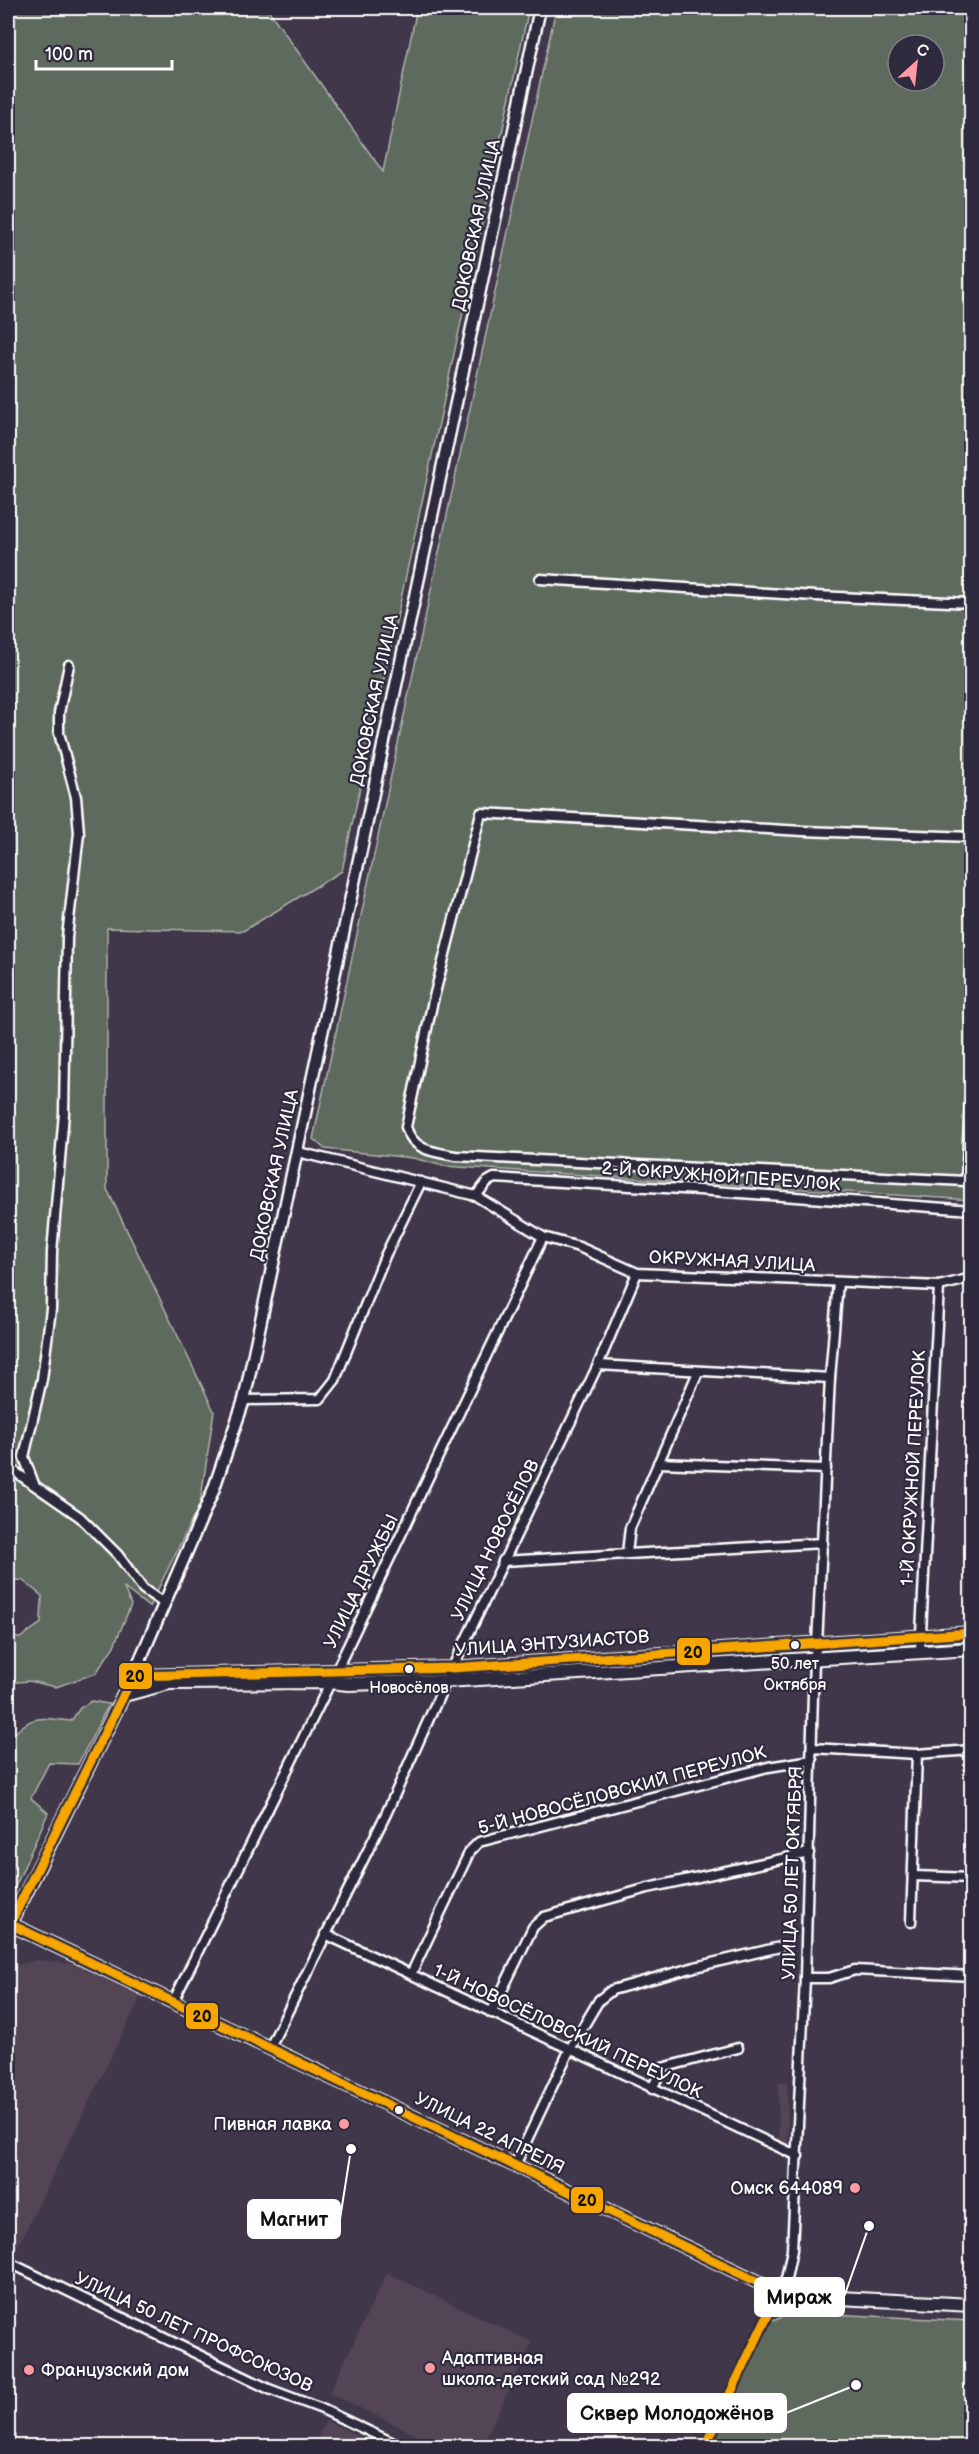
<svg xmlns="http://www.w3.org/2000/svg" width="979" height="2454" font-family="'Balsamiq Sans',sans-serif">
	<rect width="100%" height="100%" fill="#41374a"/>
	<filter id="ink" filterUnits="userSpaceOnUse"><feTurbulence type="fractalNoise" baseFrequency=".0167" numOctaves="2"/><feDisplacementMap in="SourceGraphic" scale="12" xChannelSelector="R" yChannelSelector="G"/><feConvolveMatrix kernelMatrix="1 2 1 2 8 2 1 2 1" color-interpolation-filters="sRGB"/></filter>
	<g filter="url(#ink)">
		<g fill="#524456">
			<polygon points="38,1960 72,1964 141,1996 14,2254 8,2251 8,1971 17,1965"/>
			<polygon points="778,2083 787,2083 788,2143 779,2143"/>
			<polygon points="387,2273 532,2342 482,2446 439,2446 329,2393"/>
			<polygon points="326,2421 379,2446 313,2446"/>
		</g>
		<g fill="#5f6a5e" stroke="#afb4ae" stroke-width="1.5" fill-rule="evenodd">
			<polygon points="8,8 267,8 383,172 417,8 529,8 342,871 243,931 107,928 107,1189 214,1411 200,1504 149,1607 124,1588 131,1605 114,1646 96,1673 56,1687 29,1681 8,1683 8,1637 20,1638 41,1623 42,1596 22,1580 8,1581"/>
			<path d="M556 8H971V1200L443 1166 413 1158 325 1149 313 1139ZM898 45H934V81H898Z"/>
			<path d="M91 1701 109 1704 78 1764 49 1763 31 1798 48 1813 8 1903V1740C32 1713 38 1718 71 1721L80 1708Z"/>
			<polygon points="792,2312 971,2321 971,2446 711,2446 771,2322"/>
		</g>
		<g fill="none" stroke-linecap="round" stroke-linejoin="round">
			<g stroke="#fff" stroke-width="13">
				<g id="minor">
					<polyline points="540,579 815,596 972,603"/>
					<path d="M972 837 803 831 481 813 432 1005 406 1127C413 1151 434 1152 456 1156L966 1181 972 1060"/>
					<polyline points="298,1152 476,1196 543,1237 579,1247 637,1273 939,1286 972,1278"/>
					<polyline points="476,1196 487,1182 494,1178 699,1190 972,1210"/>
					<polyline points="598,1365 830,1378"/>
					<polyline points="244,1400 320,1399 335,1380 385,1256 421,1182"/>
					<polyline points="658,1463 826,1469"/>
					<polyline points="8,1467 80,1517 118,1555 143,1589 165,1604"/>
					<polyline points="34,1484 24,1457 42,1379 51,1309 52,1252 64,1113 67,937 79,833 76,797 59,733 59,713 69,665"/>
					<polyline points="627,1553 630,1528 698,1372"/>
					<polyline points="503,1561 823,1543"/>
					<polyline points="920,1652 939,1286"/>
					<polyline points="812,1748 917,1754 972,1750"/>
					<polyline points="914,1876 972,1878"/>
					<polyline points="911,1922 917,1754"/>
					<polyline points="325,1934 798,2156"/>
					<polyline points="411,1974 470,1851 479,1842 768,1767 812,1760"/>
					<polyline points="805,1978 829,1978 855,1970 972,1976"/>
					<polyline points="173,2002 336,1671 543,1237"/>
					<polyline points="491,2013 533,1927 544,1917 648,1888 809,1853"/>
					<polyline points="270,2047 386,1814 446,1681 598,1365 637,1273"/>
					<polyline points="652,2089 662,2068 738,2048"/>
					<polyline points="515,2165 570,2049 599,2000 612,1990 695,1967 780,1947"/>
					<polyline points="8,2262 269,2389 322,2409 400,2446"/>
					<polyline points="705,2446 786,2279 792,2250 805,1978 814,1658 817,1645 830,1378 838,1282"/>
				</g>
			</g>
			<g stroke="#fff" stroke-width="15">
				<polyline id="tertiary" points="133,1676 213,1491 244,1400 540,8"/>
			</g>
			<g stroke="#fff" stroke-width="16">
				<g id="secondary">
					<polyline points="124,1695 169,1683 330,1682 348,1684 446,1681 972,1649"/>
					<polyline points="10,1924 779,2292 801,2296 972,2305"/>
					<polyline points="8,1929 133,1676 452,1668 972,1633"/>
				</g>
			</g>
			<use href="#minor" stroke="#2f2a3d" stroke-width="8"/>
			<use href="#tertiary" stroke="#2f2a3d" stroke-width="10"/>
			<use href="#secondary" stroke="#2f2a3d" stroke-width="12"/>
			<g stroke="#2f2a3d" stroke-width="14">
				<g id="bus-1">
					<polyline points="10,1924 133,1676 452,1668 972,1633"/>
					<polyline points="10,1924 779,2292"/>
					<polyline points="705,2446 779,2292"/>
				</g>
			</g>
			<use href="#bus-1" stroke="#f7a600" stroke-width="9"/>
		</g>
	</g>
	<g fill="#fff" stroke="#2f2a3d" stroke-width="2">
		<circle cx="795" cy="1645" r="5"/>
		<circle cx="409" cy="1669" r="5"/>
		<circle cx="399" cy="2110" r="5"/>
	</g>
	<g fill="#ff9aa2" stroke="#2f2a3d" stroke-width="2">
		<circle cx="344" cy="2124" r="6"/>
		<circle cx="855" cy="2188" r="6"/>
		<circle cx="430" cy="2368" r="6"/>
		<circle cx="29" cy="2370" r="6"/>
	</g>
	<g text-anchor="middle" stroke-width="4.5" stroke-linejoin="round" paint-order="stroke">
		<g font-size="16" fill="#fff" stroke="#2f2a3d">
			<text x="795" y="1669">50 лет<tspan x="795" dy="21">Октября</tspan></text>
			<text x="409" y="1693">Новосёлов</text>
		</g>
		<g font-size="18" fill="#fff" stroke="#2f2a3d">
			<text transform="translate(476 225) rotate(-78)" y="6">ДОКОВСКАЯ УЛИЦА</text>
			<text transform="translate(374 700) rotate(-78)" y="6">ДОКОВСКАЯ УЛИЦА</text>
			<text transform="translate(274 1175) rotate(-78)" y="6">ДОКОВСКАЯ УЛИЦА</text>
			<text transform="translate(721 1176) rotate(4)" y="6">2-Й ОКРУЖНОЙ ПЕРЕУЛОК</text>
			<text transform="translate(732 1261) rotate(3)" y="6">ОКРУЖНАЯ УЛИЦА</text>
			<text transform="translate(913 1468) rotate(-87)" y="6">1-Й ОКРУЖНОЙ ПЕРЕУЛОК</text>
			<text transform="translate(495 1540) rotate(-64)" y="6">УЛИЦА НОВОСЁЛОВ</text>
			<text transform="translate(361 1581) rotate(-64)" y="6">УЛИЦА ДРУЖБЫ</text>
			<text transform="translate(552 1643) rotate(-4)" y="6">УЛИЦА ЭНТУЗИАСТОВ</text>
			<text transform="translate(622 1790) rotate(-15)" y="6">5-Й НОВОСЁЛОВСКИЙ ПЕРЕУЛОК</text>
			<text transform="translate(792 1873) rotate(-88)" y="6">УЛИЦА 50 ЛЕТ ОКТЯБРЯ</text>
			<text transform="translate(568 2031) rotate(25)" y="6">1-Й НОВОСЁЛОВСКИЙ ПЕРЕУЛОК</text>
			<text transform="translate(490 2133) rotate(26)" y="6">УЛИЦА 22 АПРЕЛЯ</text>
			<text transform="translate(194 2332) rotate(25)" y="6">УЛИЦА 50 ЛЕТ ПРОФСОЮЗОВ</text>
		</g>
		<g font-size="18" fill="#fff" stroke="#2f2a3d" text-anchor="end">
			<text x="332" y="2130">Пивная лавка</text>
			<text x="843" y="2194">Омск 644089</text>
			<text x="442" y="2364" text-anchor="start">Адаптивная<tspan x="442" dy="21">школа-детский сад №292</tspan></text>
			<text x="41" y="2376" text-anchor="start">Французский дом</text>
		</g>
	</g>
	<path fill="none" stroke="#fff" stroke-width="2" d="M351 2149L340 2219M869 2226L844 2297M856 2385L786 2413"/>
	<g fill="#fff" stroke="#2f2a3d" stroke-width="2">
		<circle cx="351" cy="2149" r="6"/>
		<circle cx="869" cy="2226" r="6"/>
		<circle cx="856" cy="2385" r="6"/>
	</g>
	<g fill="#fff" stroke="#fff" stroke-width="2">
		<rect x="248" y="2200" width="92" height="38" rx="6"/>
		<rect x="755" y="2278" width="89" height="38" rx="6"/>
		<rect x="568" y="2394" width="218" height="38" rx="6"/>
	</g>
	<g font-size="20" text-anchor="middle" font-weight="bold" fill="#111">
		<text x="294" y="2226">Магнит</text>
		<text x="799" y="2304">Мираж</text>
		<text x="677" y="2420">Сквер Молодожёнов</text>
	</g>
	<g stroke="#2f2a3d" stroke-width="2">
		<rect x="676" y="1637" width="35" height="29" rx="6" fill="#f7a600"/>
		<rect x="118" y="1662" width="35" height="28" rx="6" fill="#f7a600"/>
		<rect x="185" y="2002" width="34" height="28" rx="6" fill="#f7a600"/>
		<rect x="570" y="2186" width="34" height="28" rx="6" fill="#f7a600"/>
	</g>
	<g font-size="16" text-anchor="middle" font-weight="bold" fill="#111">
		<text x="693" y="1658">20</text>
		<text x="135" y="1682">20</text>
		<text x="202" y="2022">20</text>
		<text x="587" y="2206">20</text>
	</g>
	<rect width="979" height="2454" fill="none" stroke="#2f2a3d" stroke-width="30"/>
	<rect x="15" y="15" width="949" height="2424" fill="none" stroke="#fff" stroke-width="2" filter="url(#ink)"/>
	<g transform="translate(916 63) rotate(27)"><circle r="28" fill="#2f2a3d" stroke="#827f8b" stroke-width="1.5"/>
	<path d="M0-4.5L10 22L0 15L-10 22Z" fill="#ff9aa2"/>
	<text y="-9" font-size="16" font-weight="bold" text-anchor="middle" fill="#ffffff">С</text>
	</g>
	<path d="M36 60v9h136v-9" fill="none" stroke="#ffffff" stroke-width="3"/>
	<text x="45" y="60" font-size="18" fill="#ffffff" stroke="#2f2a3d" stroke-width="4.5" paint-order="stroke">100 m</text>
</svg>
